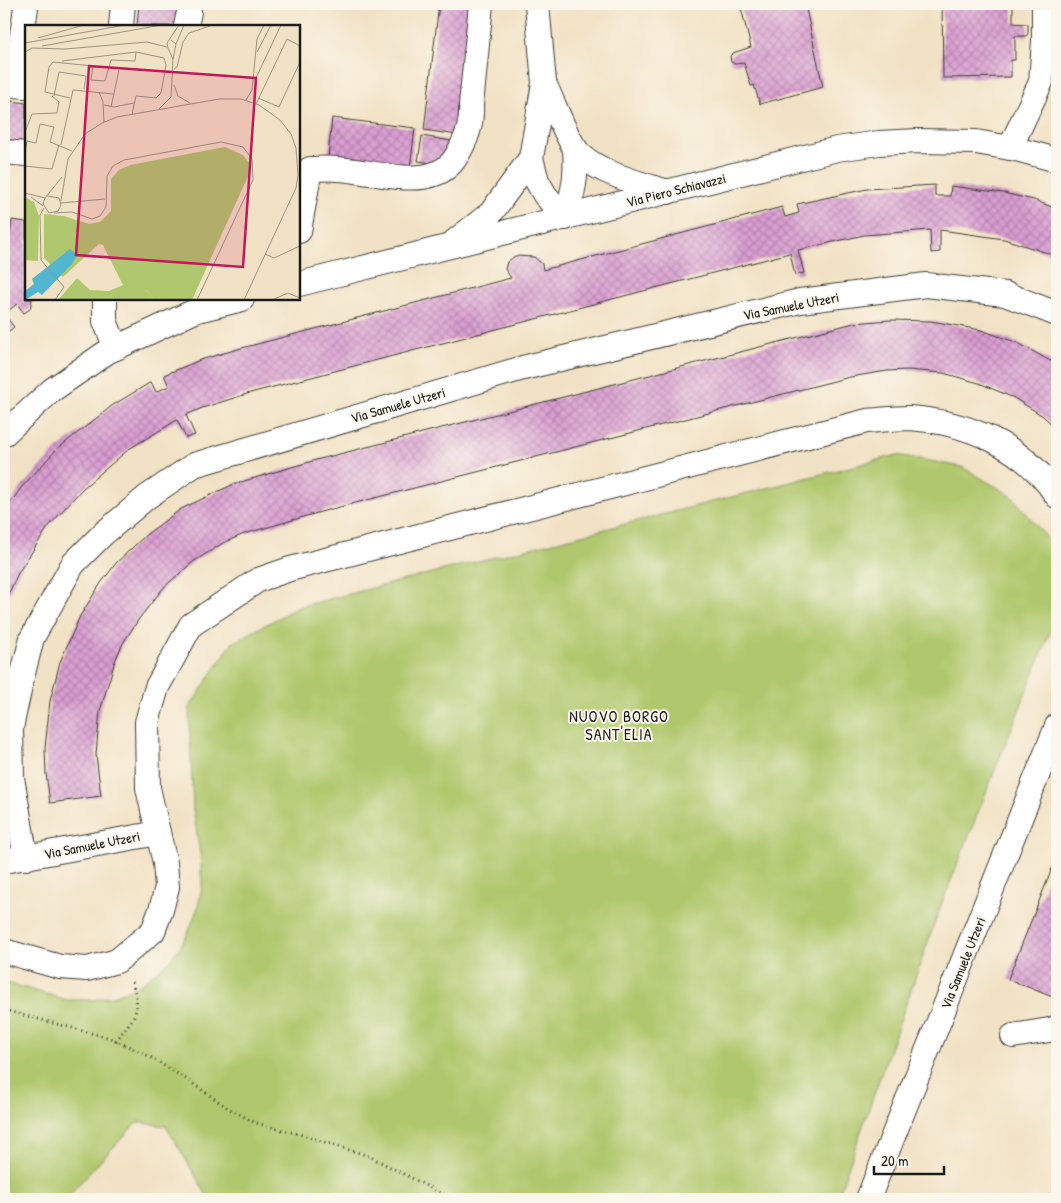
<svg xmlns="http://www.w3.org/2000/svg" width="1061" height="1203" font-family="'Patrick Hand',sans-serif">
	<defs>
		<pattern id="building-cross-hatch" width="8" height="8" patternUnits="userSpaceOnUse" patternTransform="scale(1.25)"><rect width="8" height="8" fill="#da9ed2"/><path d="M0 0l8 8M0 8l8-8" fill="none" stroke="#b080aa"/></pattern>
	</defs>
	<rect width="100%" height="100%" fill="#fbf7ec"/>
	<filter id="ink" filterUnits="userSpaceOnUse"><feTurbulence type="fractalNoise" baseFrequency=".02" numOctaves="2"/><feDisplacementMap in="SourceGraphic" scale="10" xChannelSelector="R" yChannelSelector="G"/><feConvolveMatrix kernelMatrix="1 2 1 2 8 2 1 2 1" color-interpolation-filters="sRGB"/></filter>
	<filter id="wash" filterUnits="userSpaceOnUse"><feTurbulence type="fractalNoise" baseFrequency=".0096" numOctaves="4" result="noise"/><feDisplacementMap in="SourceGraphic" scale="20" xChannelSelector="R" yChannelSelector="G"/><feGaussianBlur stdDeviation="1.12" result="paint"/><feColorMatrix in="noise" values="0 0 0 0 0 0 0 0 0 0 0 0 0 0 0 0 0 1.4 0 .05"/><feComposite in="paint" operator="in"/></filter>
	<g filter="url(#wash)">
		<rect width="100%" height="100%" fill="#f2e2c5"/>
		<polygon fill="#b0c86d" stroke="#667244" points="897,455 962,467 1012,496 1052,544 1057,615 940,908 837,1199 209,1199 166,1126 137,1122 65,1199 4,1199 4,982 67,1000 92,1000 116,995 138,986 168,962 178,950 188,933 198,907 202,886 200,854 193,809 189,708 232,643 298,607"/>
		<g id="blocks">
			<g fill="url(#building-cross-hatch)">
				<polygon points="139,4 181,4 178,26 137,26"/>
				<polygon points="284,4 307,4 306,8"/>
				<polygon points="439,4 478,4 464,136 424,130"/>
				<polygon points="740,4 794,4 794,5 805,4 823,87 760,104 754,85 751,86 744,63 735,64 731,62 730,56 733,53 751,47"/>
				<polygon points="942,4 1013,4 1013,23 1026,24 1028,25 1028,34 1026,36 1015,36 1015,60 1011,60 1011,77 943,78"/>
				<polygon points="4,100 26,103 26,142 4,139"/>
				<polygon points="332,118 415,128 410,168 328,158"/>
				<polygon points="422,136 451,141 445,165 418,161"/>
				<polygon points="935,185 935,196 950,196 951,186 1003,193 1034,200 1057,209 1057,256 1004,239 948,231 940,230 940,252 931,253 930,230 864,235 798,250 804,273 795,275 790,253 250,393 202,408 186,415 195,435 186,438 177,420 129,449 82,489 49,526 18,573 4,604 4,512 21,488 56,450 113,405 151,382 156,392 169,386 164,375 200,360 238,349 511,278 505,269 507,262 515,256 534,257 542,264 543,270 782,207 785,217 799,213 797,204 867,189"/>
				<polygon points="12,220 26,222 26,299 32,299 30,309 24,313 17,304 4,314 14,327 4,335 4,254 5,249 8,249"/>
				<polygon points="890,320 931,321 981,330 1018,343 1056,364 1057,365 1057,429 1043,416 1014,398 979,383 943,373 907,370 887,371 850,377 324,511 244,534 223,543 193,562 165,586 141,616 123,643 115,661 100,711 96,754 101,796 50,803 46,774 45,748 50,701 60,662 80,616 101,583 117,562 147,534 181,509 234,484 316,460 854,323"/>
				<polygon points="1057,856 1057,992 1055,998 1008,979"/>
			</g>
		</g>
	</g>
	<g filter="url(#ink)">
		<use href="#blocks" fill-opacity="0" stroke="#3c3a35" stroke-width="1"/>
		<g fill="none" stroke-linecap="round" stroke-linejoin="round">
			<g stroke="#3c3a35" stroke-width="26">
				<g id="minor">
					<polyline points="25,4 26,7 15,85 26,86"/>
					<polyline points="121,26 123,4"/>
					<polyline points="186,26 189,12"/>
					<path d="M544 83C554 104 562 127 574 147 589 171 642 184 668 192"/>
					<polyline points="1010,148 1041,82 1044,41 1044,4"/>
					<polyline points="4,152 26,154"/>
					<polyline points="531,158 537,181 545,195 565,218"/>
					<path d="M565 218C574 191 577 176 575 148"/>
					<path d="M299 231 310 169C319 169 328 168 337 169 366 170 410 185 437 173 450 168 456 158 462 146 469 133 472 120 471 105L481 4"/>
					<polyline points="454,242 491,213 531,158 544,83 537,4"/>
					<polyline points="299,284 837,149 879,143 918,141 976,142 1016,149 1057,160"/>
					<polyline points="105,299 105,321 116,348"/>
					<polyline points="4,434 52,390 107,352 197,310 242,299"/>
					<polyline points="26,858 12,778 11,728 21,681 32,638 73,564 103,534 147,497 194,465 523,368 800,301 926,285 1005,294 1057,314"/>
					<polyline points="4,861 158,833"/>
					<path d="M4 951 60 967 87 969 117 961 153 931 161 910 167 887 165 863 148 788 147 722 157 687 191 625 258 580 290 569 867 421C881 420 895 418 909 418 967 422 1025 446 1057 496"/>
					<polyline points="1013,1036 1055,1029 1057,1027"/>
					<polyline points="868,1199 1057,726"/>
				</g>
			</g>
			<g stroke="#3c3a35" stroke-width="3" stroke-dasharray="1 4" stroke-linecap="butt">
				<polyline points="4,1010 110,1038 145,1054 186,1079 228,1108 256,1123 299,1134 369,1156 452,1199"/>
				<path d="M116 1041C135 1015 142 1014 132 981"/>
			</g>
			<use href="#minor" stroke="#fff" stroke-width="24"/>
		</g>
	</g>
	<g text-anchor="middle" stroke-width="4" stroke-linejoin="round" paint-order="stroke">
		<g font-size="14" fill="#1c1c1c" stroke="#fbf7ec">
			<text transform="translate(676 190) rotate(-14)" y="5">Via Piero Schiavazzi</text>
			<text transform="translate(791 306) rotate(-11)" y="5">Via Samuele Utzeri</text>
			<text transform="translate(398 405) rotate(-16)" y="5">Via Samuele Utzeri</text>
			<text transform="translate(92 845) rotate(-11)" y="5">Via Samuele Utzeri</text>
			<text transform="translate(963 963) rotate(-68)" y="5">Via Samuele Utzeri</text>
		</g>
		<g font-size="16" letter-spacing="1" fill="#1c1c1c" stroke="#fbf7ec">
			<text x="619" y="722">NUOVO BORGO<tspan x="619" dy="18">SANT'ELIA</tspan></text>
		</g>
	</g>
	<g transform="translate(25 25)">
		<rect width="275" height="275" fill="#f2e2c5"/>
		<path d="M200 122 218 130 224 138V149L167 275H130L122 266 98 260 78 220 74 219 38 252 19 233V189L39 191 64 199 75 197 86 186V154L94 145 105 140ZM0 172 9 177 14 191 13 236 0 235Z" fill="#b0c86d"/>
		<path d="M52 253 65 265 84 266 98 260H105L122 266 130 275H33Z" fill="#b0c86d"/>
		<path d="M45 224 52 230 47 239 17 270 13 267 0 275V266L9 259 7 254Z" fill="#52b6d1"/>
		<path fill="none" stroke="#9c9381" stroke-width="1" d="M13 13 59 0M0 18 100 0M151 19 159 0M17 21 137 0M143 23 148 34 151 19 146 15M143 23 142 18 154 0M0 27 7 23 40 24 122 17 142 22M232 27 246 0M37 36 111 27M149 44 152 42 158 17 164 8 188 0M230 55 256 0M149 60 153 71 165 78M74 67 78 77 79 97M29 71 34 47 61 51 59 64M45 73 20 67 24 42 28 37 68 41 66 55 80 56 86 35 110 36 111 27 139 33 141 40 136 68 131 73 111 71 107 89M233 73 254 82 275 37M221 75 227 65 232 14 239 0M231 79 262 14 275 21M79 80 89 82 109 78M86 82 94 45M134 84 146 72 148 34M0 107 7 89 32 88 34 77 27 71M36 120 48 65 88 69M0 128 2 116 11 118 15 99 29 102 25 117 47 126M0 141 27 144 34 120M0 168 20 173M22 171 34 173 36 180 33 186 24 188 18 179 20 173 37 152M6 172 18 181M36 176 43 134 60 109 77 98 92 92 194 74H216L234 80 255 95 266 109 271 123 273 150 271 163 219 275M36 178 80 174M19 183 15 190 16 235 39 262 30 275M29 188 47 187 67 194 75 191 81 182 82 151 88 141 99 135 196 117 218 122 227 134 228 155 172 275M240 229 249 233 275 221M247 275 263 268 275 273"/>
		<path fill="#c2185b" fill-opacity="0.15" stroke="#c2185b" stroke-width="2.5" d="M64 41 231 53 218 242 51 230Z"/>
		<rect width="275" height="275" fill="none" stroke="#1c1c1c" stroke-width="2.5"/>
	</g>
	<rect width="1061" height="1203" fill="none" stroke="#fbf7ec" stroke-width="20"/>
	<path d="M874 1166v8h70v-8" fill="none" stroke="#1c1c1c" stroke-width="2.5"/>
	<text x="881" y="1166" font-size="15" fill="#1c1c1c" stroke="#fbf7ec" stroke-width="4" paint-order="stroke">20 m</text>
</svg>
